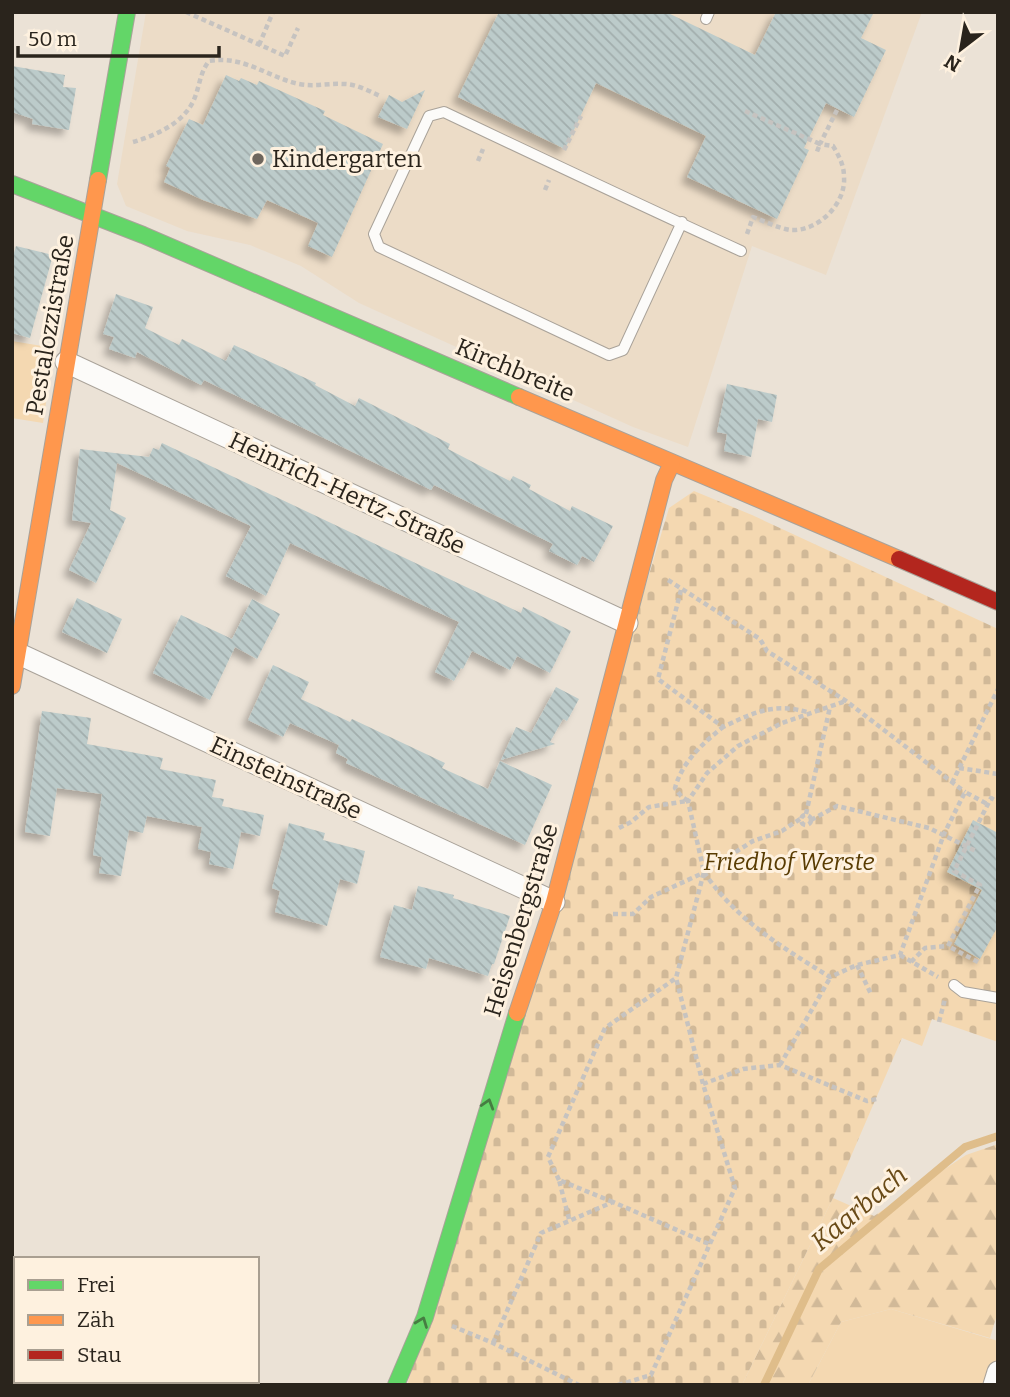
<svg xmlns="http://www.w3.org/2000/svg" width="1010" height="1397" font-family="Bitter,serif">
	<defs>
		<pattern id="forest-firs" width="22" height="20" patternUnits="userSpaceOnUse" patternTransform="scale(1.75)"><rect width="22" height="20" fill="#f4d8b1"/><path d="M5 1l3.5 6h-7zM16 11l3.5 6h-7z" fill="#d1b998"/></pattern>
		<pattern id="cemetery-stones" width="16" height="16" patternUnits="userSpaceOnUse" patternTransform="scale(1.75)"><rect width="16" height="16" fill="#f4d8b1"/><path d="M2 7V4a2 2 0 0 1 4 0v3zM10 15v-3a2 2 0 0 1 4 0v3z" fill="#d1b998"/></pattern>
		<pattern id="building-back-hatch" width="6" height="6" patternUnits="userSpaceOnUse" patternTransform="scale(1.75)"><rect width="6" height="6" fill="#bccbca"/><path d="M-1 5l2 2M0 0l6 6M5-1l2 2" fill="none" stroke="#a2aead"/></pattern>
		<filter id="shadow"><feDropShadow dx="-6" dy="6" stdDeviation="3.5" flood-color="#0004"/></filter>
	</defs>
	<rect width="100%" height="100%" fill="#ebe2d6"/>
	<polygon fill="#ecdcc7" points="146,12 922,12 826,275 752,246 688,447 633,427 359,303 301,266 250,245 187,231 126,206 117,184"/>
	<g fill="#f4d8b1">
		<polygon points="12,341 54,348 43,423 12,418"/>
		<polygon points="891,1309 998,1341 998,1385 808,1385 841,1322"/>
	</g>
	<polygon fill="url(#forest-firs)" points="998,1144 998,1311 990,1338 891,1309 841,1322 808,1385 742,1385 833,1198 874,1216 966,1155"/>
	<polygon fill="url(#cemetery-stones)" points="694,491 752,515 998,629 998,1042 932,1019 922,1046 902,1038 833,1198 742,1385 407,1385 669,508"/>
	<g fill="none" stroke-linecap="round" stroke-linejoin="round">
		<polyline stroke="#dfbd8a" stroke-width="8" points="764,1385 819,1269 965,1147 998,1136"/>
	</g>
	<g fill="url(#building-back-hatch)" filter="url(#shadow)">
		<polygon points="499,12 666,12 755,55 776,12 874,12 861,38 886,50 854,117 826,103 804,148 809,150 777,219 687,177 706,136 596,83 565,149 458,97"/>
		<polygon points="12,66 65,75 63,87 76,88 69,130 32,124 33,119 12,112"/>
		<polygon points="226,75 239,81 241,78 257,85 259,81 325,111 323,115 383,144 332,257 308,246 318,223 267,200 257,219 203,200 164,182 170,168 166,166 189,119 203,125"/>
		<polygon points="425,90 407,129 378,117 389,95 402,102"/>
		<polygon points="16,246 53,255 30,338 12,333 12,260"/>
		<polygon points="116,294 153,307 145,328 179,345 182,339 226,361 234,345 316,383 315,385 355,406 359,398 450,444 448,449 488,470 510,481 513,476 531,485 529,489 570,511 572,506 613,526 594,562 582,556 577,565 549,551 553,544 434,485 431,490 204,380 201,385 137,352 135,358 109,349 114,337 103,334"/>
		<polygon points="727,384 777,395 772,422 758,419 751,457 724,451 727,434 717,432"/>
		<polygon points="162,443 521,613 523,607 571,631 550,673 517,656 510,670 472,651 463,669 461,668 454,681 435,672 459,622 290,543 266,596 226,576 251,526 117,463 110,510 126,518 96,583 69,570 91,523 72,520 80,449 149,457 153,448 159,450"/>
		<polygon points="77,598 122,619 107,653 62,632"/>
		<polygon points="252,599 280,614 257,659 235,647 210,700 153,673 181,615 232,639"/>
		<polygon points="273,665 309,682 301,699 350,722 352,719 445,763 442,768 488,789 500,761 552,785 525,845 346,763 348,759 336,753 339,745 290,723 283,737 248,720"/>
		<polygon points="556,687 579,699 567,721 563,719 550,742 555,744 501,760 516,727 531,733"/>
		<polygon points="42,711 91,718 87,744 163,758 160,769 216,780 212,797 224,799 222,806 264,815 260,836 241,832 233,869 209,864 211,852 198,849 202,827 147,816 143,833 129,830 121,876 99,873 102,857 93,855 102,794 57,788 50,836 25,832"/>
		<polygon points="973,820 998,833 998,926 980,959 954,944 982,890 947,872"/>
		<polygon points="289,823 325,833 323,840 365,851 357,884 340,879 327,926 275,912 280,891 272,888"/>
		<polygon points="418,886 454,895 453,898 510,916 494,964 492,964 488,976 429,958 426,969 380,957 394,905 412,910"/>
	</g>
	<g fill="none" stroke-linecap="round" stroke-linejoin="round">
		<g stroke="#a9a299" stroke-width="12">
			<g id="lane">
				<polyline points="706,19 709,12"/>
				<path d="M682 222 623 350 609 355 379 247 374 234 429 116 444 112C543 159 642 206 741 251"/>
				<polyline points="954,985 963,992 998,998"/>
			</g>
		</g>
		<g stroke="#a9a299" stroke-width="23">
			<g id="street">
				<polyline points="66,362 627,623"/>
				<polyline points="19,654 554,902"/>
				<polyline points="12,1290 16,1292"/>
				<polyline points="207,1381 214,1385"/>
				<polyline points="994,1385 998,1372"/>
			</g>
		</g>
		<g stroke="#a9a299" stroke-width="18">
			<g id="fast">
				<polyline points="98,180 127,12"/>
				<polyline points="12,184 143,235 519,397"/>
				<polyline points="396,1385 425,1317 517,1013"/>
			</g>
		</g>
		<g stroke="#a9a299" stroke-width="18">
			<g id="slow">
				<polyline points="519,397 899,559"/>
				<polyline points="12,686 98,180"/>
				<polyline points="517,1013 554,902 664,480 672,463"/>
			</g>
		</g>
		<g stroke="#a9a299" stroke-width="18">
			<polyline id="jam" points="899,559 998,602"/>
		</g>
		<g stroke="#c6c3c0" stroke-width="4.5" stroke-dasharray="5 3.5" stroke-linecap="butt">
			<polyline points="186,12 285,56 298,28"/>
			<polyline points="259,45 273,12"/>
			<polyline points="745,111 820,144 816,154"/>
			<path d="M133 142C157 135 186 122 195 97 200 84 200 73 209 61 244 55 267 77 299 84 315 87 328 83 344 84 356 84 369 91 380 96"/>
			<polyline points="564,150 581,116"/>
			<polyline points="478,161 483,149"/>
			<polyline points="545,190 549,180"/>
			<path d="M747 234 753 217C764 221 778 228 790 230 818 232 846 204 844 177 844 165 839 156 833 146L820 144 837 110"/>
			<polyline points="668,580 760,639 767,651 846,701 965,792"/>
			<path d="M681 590 658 679 723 727C754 712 776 702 810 713"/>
			<polyline points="959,768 998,774"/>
			<polyline points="952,783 998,689"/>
			<path d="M688 801 681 796 675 788C682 762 703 743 723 727"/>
			<polyline points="806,814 830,707"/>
			<circle cx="806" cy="820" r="5"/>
			<path d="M800 819 782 831 753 841 704 872C735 919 783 948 830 977L857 965 900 955 944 834 965 792 989 805"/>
			<polyline points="811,820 837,806 929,828 976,851"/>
			<polyline points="619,828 631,822 649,807 687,801"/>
			<polyline points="613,914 633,914 651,897 703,873"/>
			<polyline points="900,955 938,977"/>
			<polyline points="911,962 925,948 948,946"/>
			<polyline points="978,962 948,946 980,885 954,871 991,798 998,802"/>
			<polyline points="857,965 871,994"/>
			<polyline points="939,1022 945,999"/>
			<polyline points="780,1065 830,978"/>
			<polyline points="703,1084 743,1069 780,1065 867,1101 877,1099"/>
			<polyline points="559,1180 548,1157 605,1028 676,978 704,872 688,801 707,773 738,746 782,723 846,701"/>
			<polyline points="569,1219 559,1180 613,1202"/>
			<polyline points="452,1326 493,1343 579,1385"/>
			<polyline points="493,1343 541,1233 613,1202 709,1244"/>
			<polyline points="618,1385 651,1375 735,1188 703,1084 676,978"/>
		</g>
		<use href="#lane" stroke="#fcfbf9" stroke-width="10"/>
		<use href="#street" stroke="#fcfbf9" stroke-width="21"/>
		<use href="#fast" stroke="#63d668" stroke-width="16"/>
		<use href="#slow" stroke="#ff974d" stroke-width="16"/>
		<use href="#jam" stroke="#b3261e" stroke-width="16"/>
	</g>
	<defs><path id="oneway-chevron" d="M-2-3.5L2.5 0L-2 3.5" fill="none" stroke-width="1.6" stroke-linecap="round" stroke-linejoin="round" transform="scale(1.75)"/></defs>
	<g stroke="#467d42">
		<use href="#oneway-chevron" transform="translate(488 1104) rotate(-73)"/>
		<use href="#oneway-chevron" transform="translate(422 1322) rotate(-69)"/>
	</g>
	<circle fill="#6e665d" stroke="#fef1df" stroke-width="2.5" cx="258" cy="159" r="7"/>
	<g text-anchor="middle" stroke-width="6" stroke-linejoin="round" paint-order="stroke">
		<g font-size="24" fill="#2a241c" stroke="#fef1df" text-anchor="start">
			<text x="272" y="167">Kindergarten</text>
		</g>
		<g font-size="24" fill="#2a241c" stroke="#fef1df">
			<text transform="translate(50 325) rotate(-80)" y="8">Pestalozzistraße</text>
			<text transform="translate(515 370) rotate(23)" y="8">Kirchbreite</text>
			<text transform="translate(347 493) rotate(25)" y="8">Heinrich-Hertz-Straße</text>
			<text transform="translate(286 778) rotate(25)" y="8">Einsteinstraße</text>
			<text transform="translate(521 920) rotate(-73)" y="8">Heisenbergstraße</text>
		</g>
		<g font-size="24" font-style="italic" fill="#593c03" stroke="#fef1df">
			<text x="789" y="870">Friedhof Werste</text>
		</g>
		<g font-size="26" font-style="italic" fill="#694a17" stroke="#fef1df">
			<text transform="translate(859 1208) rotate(-40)" y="9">Kaarbach</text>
		</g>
	</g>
	<rect width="1010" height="1397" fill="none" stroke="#2a241c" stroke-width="28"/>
	<rect x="14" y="1257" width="245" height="126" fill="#fef1df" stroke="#a99f91" stroke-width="2"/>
	<rect x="28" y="1280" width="35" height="10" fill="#63d668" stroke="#a99f91" stroke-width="2"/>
	<text x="77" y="1292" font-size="21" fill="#2a241c">Frei</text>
	<rect x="28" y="1315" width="35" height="10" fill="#ff974d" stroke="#a99f91" stroke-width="2"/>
	<text x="77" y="1327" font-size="21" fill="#2a241c">Zäh</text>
	<rect x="28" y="1350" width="35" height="10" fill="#b3261e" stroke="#a99f91" stroke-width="2"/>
	<text x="77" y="1362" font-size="21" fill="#2a241c">Stau</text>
	<g transform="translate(961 49) rotate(211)" stroke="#fef1df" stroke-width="5" paint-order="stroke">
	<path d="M0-5L12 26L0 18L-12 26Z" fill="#2a241c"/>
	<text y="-10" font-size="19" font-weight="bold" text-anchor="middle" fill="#2a241c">N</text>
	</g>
	<path d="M18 46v10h201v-10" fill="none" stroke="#2a241c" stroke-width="3.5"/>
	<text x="28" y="46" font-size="21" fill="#2a241c" stroke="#fef1df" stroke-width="5" paint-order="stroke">50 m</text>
</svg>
